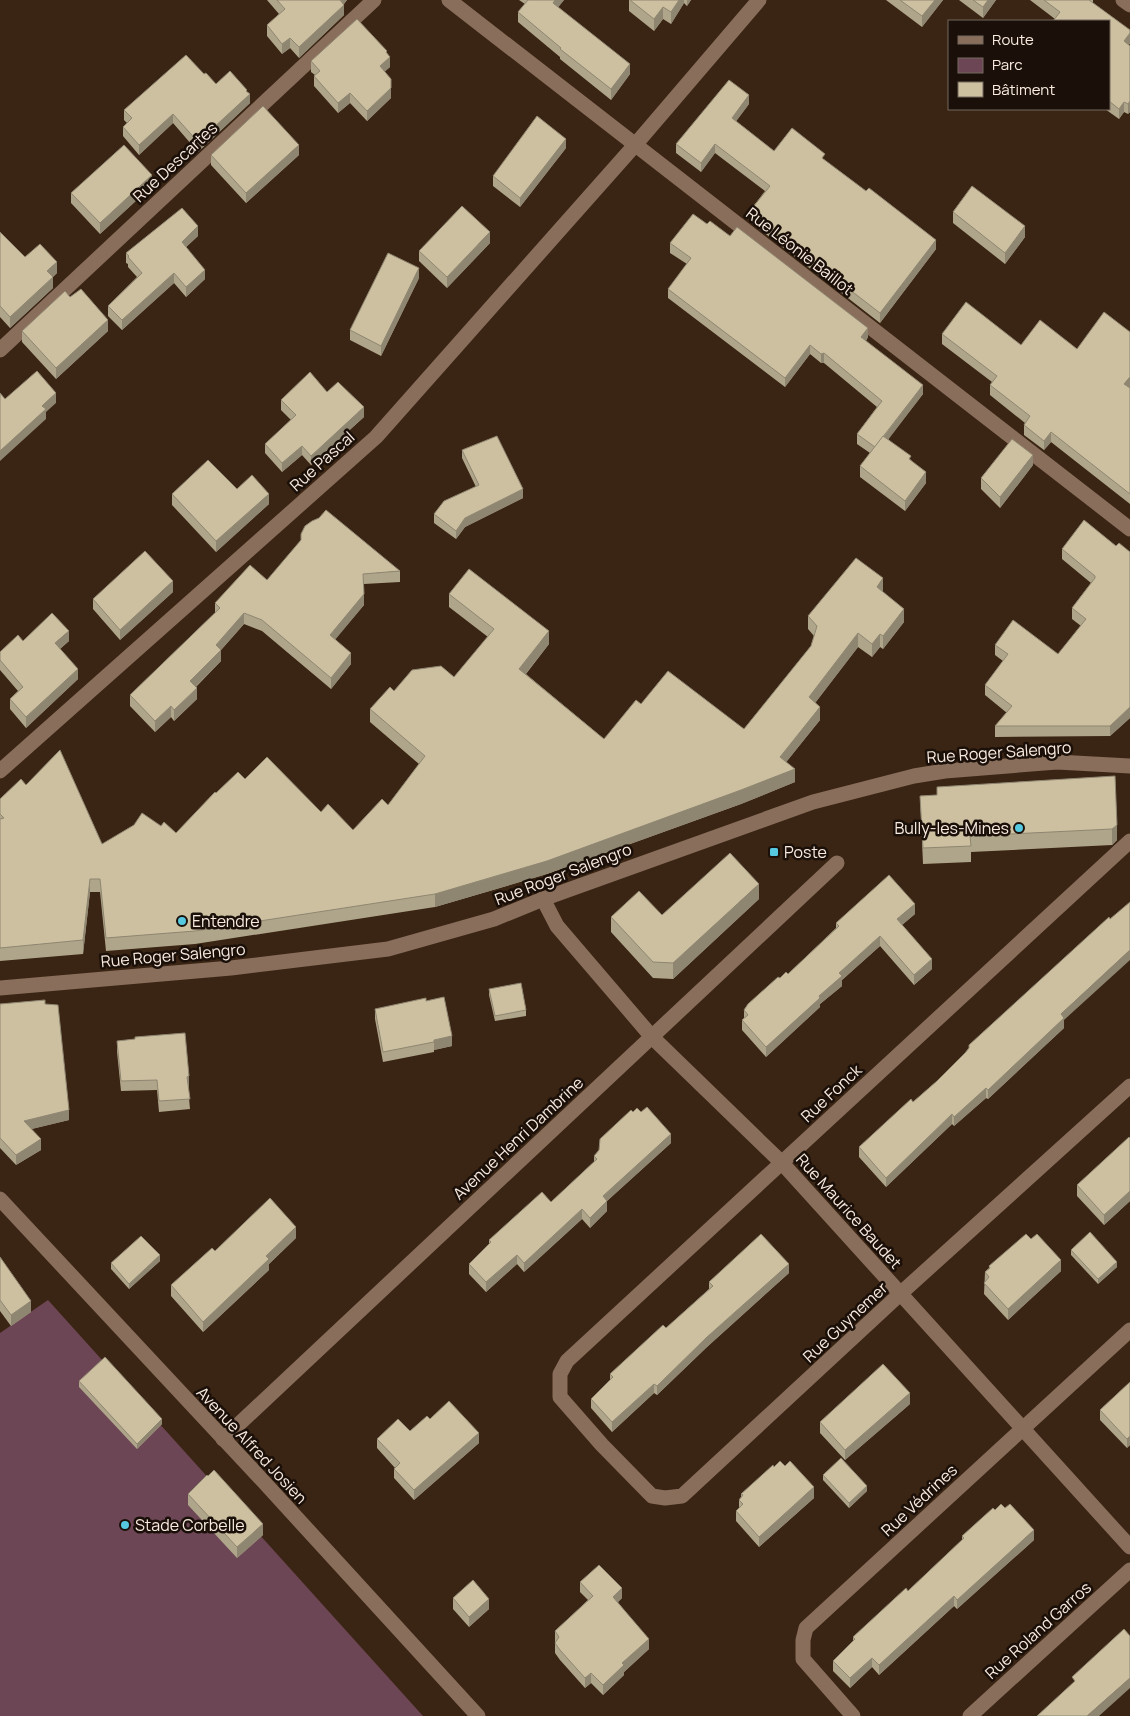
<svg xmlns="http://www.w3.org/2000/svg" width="1130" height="1716" font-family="Manrope,sans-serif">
	<rect width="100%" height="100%" fill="#3a2413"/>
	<polygon fill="#6c4654" points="48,1300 423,1716 0,1716 0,1333"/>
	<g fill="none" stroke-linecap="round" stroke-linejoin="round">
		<g stroke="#886e5b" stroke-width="15">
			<polyline points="449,0 1130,529"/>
			<polyline points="1123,0 1130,5"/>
			<polyline points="0,350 374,0"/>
			<polyline points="0,771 376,437 635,145 759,0"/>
			<polyline points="1130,841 567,1361 560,1374 560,1397 602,1445 652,1496 665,1498 682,1496 900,1294 1130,1086"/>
			<polyline points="543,899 557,926 652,1037 782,1163 1130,1547"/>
			<polyline points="0,988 231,968 388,949 494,919 543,899 813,802 914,776 945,771 1057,762 1130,766"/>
			<polyline points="0,1199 263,1481 478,1716"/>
			<polyline points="223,1439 837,863"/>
			<polyline points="853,1716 803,1659 803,1640 806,1628 1130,1330"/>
			<polyline points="970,1716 1130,1570"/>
		</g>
	</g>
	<g fill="#afa58a">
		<polygon points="267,0 347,0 344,4 344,15 299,58 290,48 282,54 267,36 267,25 279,14"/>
		<polygon points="519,0 564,0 558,7 630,74 611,100 560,59 560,57 518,22 518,12 525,4"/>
		<polygon points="629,0 691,0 687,6 684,3 671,24 663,19 654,31 629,11"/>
		<polygon points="886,0 943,0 922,27"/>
		<polygon points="959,0 996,0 983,18"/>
		<polygon points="1030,0 1093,0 1093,3 1130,30 1130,43 1129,45 1130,46 1130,112 1128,114 1124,112 1119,119 1105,109 1109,109 1109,21 1055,19"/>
		<polygon points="387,54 390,67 385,71 391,98 367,121 350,103 338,113 314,86 314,76 315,75 311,72 311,61"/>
		<polygon points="204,74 216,84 247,92 250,103 198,152 173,123 139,155 123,136 123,127 127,123 124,120 124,110"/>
		<polygon points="749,104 736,121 774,151 825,161 936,249 880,323 749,221 749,212 765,191 715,153 701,172 676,153 676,144"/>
		<polygon points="566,148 520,207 493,186 493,176"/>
		<polygon points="211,155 299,155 246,203 211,165"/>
		<polygon points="152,186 100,234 71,203 71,193"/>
		<polygon points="953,212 1025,237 1005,264 953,223"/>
		<polygon points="707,224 730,236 868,337 866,341 923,394 888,439 911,460 926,483 905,511 860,477 860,466 870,453 857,444 857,434 877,407 824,363 821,363 810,354 785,387 668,298 668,289 687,264 670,253 670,243"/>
		<polygon points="0,232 25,257 57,273 53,277 53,288 10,328 0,317"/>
		<polygon points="198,236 186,247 205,279 186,297 174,283 122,330 108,316 108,306 137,277 128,267 128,264 126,263 126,253"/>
		<polygon points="490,243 447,288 419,261 419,251"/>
		<polygon points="419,278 381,356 350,340 350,330"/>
		<polygon points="70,297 108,331 56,379 22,342 22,331"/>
		<polygon points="942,334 1021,345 1077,349 1130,388 1130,504 1051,442 1044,450 1024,435 1024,425 1025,423 990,395 990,385 992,382 942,344"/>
		<polygon points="327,392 364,417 311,465 302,455 282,472 265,453 265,444 291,420 281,410 281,400"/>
		<polygon points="462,450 523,498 465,527 456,539 434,523 434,514 476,487 462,458"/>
		<polygon points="1033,465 1000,508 981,489 981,478"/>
		<polygon points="172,494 269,504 216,552 172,505"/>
		<polygon points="1116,546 1130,552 1130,718 1110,736 995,737 995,726 1007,713 985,695 985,685 1003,661 995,655 995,645 1058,654 1081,626 1072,619 1072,608 1091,583 1062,559 1062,549"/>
		<polygon points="400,571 400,582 364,584 364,605 335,639 351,664 331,689 262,631 244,624 221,650 221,661 196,687 197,699 174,721 171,717 155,732 130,706 130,695 215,613 215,603 267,580"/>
		<polygon points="173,592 120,640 93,609 93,599"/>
		<polygon points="883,592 904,622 883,649 880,647 872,657 858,647 815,703 820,720 786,762 795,782 741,804 547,874 435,907 195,944 106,951 100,892 90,892 83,954 0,961 0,799 26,785 102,844 161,826 176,833 216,793 245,779 321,812 353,830 388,805 419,764 370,722 370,709 394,691 454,677 488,637 449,607 449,594 549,644 526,674 604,739 641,704 744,729 811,646 814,636 808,629 808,616"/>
		<polygon points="23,641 69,641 60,649 78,679 26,728 10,709 10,699 18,691 0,670 0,652"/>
		<polygon points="1115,776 1117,840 1112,845 971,852 971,862 923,864 920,796 937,795"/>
		<polygon points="759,899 673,979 653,978 611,932 611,917 662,915"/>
		<polygon points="915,914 902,925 932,969 914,985 880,946 842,980 842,986 820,1004 820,1007 766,1057 742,1030 742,1020 744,1019 744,1010 780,978 788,974 836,928 836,923"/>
		<polygon points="489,989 526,1010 526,1016 495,1021 489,995"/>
		<polygon points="426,1001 452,1046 434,1050 434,1052 383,1062 375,1019 375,1009"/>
		<polygon points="0,1004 45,1004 69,1120 31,1129 41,1150 16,1165 0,1148"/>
		<polygon points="1064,1020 1064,1028 988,1099 986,1098 954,1126 952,1124 886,1187 859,1157 859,1147 913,1102 937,1081"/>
		<polygon points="117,1041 189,1087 188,1087 190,1109 159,1112 157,1090 121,1091 117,1052"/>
		<polygon points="1130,1138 1130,1201 1104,1225 1077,1196 1077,1185"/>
		<polygon points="671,1143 607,1201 607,1211 590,1228 582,1219 524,1272 517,1264 486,1292 469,1274 469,1264 489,1244 489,1240 551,1202 594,1162 594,1156"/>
		<polygon points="296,1238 269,1264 269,1270 203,1332 171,1296 171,1285 215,1251"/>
		<polygon points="1071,1250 1117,1267 1098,1284 1071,1255"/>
		<polygon points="0,1257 31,1312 11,1326 0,1311"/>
		<polygon points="160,1261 129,1289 111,1269 111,1263"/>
		<polygon points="989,1266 1061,1271 1008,1320 984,1294 985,1272 989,1268"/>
		<polygon points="789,1273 707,1347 657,1395 654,1393 612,1432 591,1408 591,1399 610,1380 610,1374 666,1328 709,1289 709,1282"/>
		<polygon points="79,1381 162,1424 137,1449 79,1387"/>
		<polygon points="1130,1382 1130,1445 1127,1448 1100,1420 1100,1410"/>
		<polygon points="910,1404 845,1460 820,1433 820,1422"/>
		<polygon points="430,1419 479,1443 414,1500 394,1478 394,1469 395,1468 377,1448 377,1439 410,1431"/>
		<polygon points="823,1475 867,1491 849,1508 823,1480"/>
		<polygon points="188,1494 263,1535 237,1558 188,1505"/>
		<polygon points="741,1494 814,1498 759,1547 736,1521 736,1511 739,1508 739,1500 741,1497"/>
		<polygon points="962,1536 1034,1540 957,1609 954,1606 879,1675 872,1667 850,1688 833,1671 833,1661 853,1641 853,1637 908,1591 962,1540"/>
		<polygon points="580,1582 622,1598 618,1602 649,1649 624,1672 624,1675 603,1695 591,1683 585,1688 560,1660 555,1653 555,1631 588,1600 580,1592"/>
		<polygon points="453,1598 489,1609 469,1627 453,1609"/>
	</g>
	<g fill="#8f8671">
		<polygon points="339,0 347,0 339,9"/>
		<polygon points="555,0 564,0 553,14 553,3"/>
		<polygon points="679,0 684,0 684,3 671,24 671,12"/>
		<polygon points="687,0 691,0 687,6"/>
		<polygon points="935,0 943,0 922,27 922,16"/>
		<polygon points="988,0 996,0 983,18 983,7"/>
		<polygon points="344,5 344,15 299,58 299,47"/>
		<polygon points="663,7 663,19 654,31 654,19"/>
		<polygon points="1130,33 1130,43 1124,51 1124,41"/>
		<polygon points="290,38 290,48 282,54 282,44"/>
		<polygon points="387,51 387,59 390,57 390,67 380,76 380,66 386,52"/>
		<polygon points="630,64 630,74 611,100 611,89"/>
		<polygon points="391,88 391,98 367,121 367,111"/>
		<polygon points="247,90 247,96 250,94 250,103 198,152 198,142"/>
		<polygon points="350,93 350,103 338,113 338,103"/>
		<polygon points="749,95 749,104 732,127 732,118"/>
		<polygon points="1130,101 1130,112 1128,114 1128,104"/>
		<polygon points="1124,102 1124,112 1119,119 1119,109"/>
		<polygon points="173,114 173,123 139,155 139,145"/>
		<polygon points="566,139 566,148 520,207 520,198"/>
		<polygon points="715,144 715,153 701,172 701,163"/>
		<polygon points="299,145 299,155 246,203 246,193"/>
		<polygon points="152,175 152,186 100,234 100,223"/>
		<polygon points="198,226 198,236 182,251 182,242"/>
		<polygon points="1025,226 1025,237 1005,264 1005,253"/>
		<polygon points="490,232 490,243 447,288 447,277"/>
		<polygon points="936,240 936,249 880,323 880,313"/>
		<polygon points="57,262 57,273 47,282 47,271"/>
		<polygon points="419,268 419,278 381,356 381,346"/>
		<polygon points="205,270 205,279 186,297 186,287"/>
		<polygon points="174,273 174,283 122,330 122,320"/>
		<polygon points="53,277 53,288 10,328 10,317"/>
		<polygon points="108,320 108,331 56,379 56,368"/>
		<polygon points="868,328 868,337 861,347 861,337"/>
		<polygon points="810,345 810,354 785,387 785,378"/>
		<polygon points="824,353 824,363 821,363 821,354"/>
		<polygon points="1130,377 1130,387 1124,394 1124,384"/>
		<polygon points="923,385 923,394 875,457 875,448"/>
		<polygon points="56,393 56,403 46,412 46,419 0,461 0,451 42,406"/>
		<polygon points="364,407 364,417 311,465 311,456"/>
		<polygon points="1051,432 1051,442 1044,450 1044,441"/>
		<polygon points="302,446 302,455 282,472 282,463"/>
		<polygon points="1033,455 1033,465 1000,508 1000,497"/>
		<polygon points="926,472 926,483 905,511 905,501"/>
		<polygon points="523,489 523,498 465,527 456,539 456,531 465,518"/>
		<polygon points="269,494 269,504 216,552 216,541"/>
		<polygon points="883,578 883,592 877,601 877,587"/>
		<polygon points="173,581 173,592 120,640 120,630"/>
		<polygon points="364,594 364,605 330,646 330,635"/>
		<polygon points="904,609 904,622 883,649 883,636"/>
		<polygon points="244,613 244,624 221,650 221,661 190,692 190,681 216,645"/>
		<polygon points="69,631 69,641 55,653 55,643"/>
		<polygon points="549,631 549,644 519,682 519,669"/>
		<polygon points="858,633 858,647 809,711 809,697"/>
		<polygon points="880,634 880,647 872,657 872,644"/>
		<polygon points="351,653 351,664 331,689 331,678"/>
		<polygon points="78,669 78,679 26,728 26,717"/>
		<polygon points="197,688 197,699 174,721 174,710"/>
		<polygon points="171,706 171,717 155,732 155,721"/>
		<polygon points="820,707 820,720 780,770 780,757"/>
		<polygon points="1130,707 1130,718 1110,736 1110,726"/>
		<polygon points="795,769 795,782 741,804 547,874 435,907 435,894"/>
		<polygon points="1117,825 1117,840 1112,845 1112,829"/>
		<polygon points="90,879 90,892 83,954 83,940"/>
		<polygon points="759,884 759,899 673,979 673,963"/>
		<polygon points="915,904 915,914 897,929 897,919"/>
		<polygon points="880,936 880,946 842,980 842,986 820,1004 820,1007 766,1057 766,1047 819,996 839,973"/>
		<polygon points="1130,950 1130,960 1064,1020 1064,1028 988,1099 988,1090 1061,1014"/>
		<polygon points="932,959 932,969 914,985 914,975"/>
		<polygon points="452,1036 452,1046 434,1050 434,1040"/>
		<polygon points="189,1076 189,1087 187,1088 187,1077"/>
		<polygon points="986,1088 986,1098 954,1126 954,1117"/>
		<polygon points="69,1110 69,1120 24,1131 24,1121"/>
		<polygon points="952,1114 952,1124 886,1187 886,1178"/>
		<polygon points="671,1134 671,1143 607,1201 607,1211 590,1228 590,1218 603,1196"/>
		<polygon points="41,1139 41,1150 16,1165 16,1155"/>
		<polygon points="1130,1191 1130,1201 1104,1225 1104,1215"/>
		<polygon points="582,1209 582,1219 524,1272 524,1263"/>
		<polygon points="296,1227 296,1238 269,1264 269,1270 203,1332 203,1322 266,1256"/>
		<polygon points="160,1255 160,1261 129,1289 129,1284"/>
		<polygon points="517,1255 517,1264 486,1292 486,1282"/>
		<polygon points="1061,1260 1061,1271 1008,1320 1008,1309"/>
		<polygon points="1117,1262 1117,1267 1098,1284 1098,1279"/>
		<polygon points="789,1264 789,1273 707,1347 657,1395 657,1386 707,1337"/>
		<polygon points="31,1301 31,1312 11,1326 11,1315"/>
		<polygon points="654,1384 654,1393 612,1432 612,1422"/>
		<polygon points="910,1393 910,1404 845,1460 845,1450"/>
		<polygon points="162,1419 162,1424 137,1449 137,1444"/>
		<polygon points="479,1433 479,1443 414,1500 414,1490"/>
		<polygon points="1130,1436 1130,1445 1127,1448 1127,1439"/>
		<polygon points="867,1486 867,1491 849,1508 849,1503"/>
		<polygon points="814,1487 814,1498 759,1547 759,1537"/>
		<polygon points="263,1524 263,1535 237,1558 237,1547"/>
		<polygon points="1034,1530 1034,1540 957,1609 957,1600"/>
		<polygon points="622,1588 622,1598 613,1607 613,1597"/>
		<polygon points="954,1596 954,1606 879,1675 879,1665"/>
		<polygon points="489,1599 489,1609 469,1627 469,1617"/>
		<polygon points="649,1639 649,1649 624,1672 624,1675 603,1695 603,1685 622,1663"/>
		<polygon points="872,1658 872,1667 850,1688 850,1678"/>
		<polygon points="591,1673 591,1683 585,1688 585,1678"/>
		<polygon points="1130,1678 1130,1688 1099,1716 1087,1716"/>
	</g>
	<g fill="#ccc0a1" stroke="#8f8671">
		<polygon points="277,0 340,0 344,5 299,47 290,38 282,44 267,25 285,9"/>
		<polygon points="528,0 555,0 553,3 630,64 611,89 560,49 561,48 518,12"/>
		<polygon points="630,0 679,0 671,12 663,7 654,19"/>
		<polygon points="900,0 935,0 922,16"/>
		<polygon points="973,0 988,0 983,7"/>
		<polygon points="1044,0 1089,0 1130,30 1130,33 1124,41 1130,46 1130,101 1128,104 1124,102 1119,109 1109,101 1109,21 1053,21 1060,12"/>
		<polygon points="357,19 387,51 386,52 390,57 380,66 391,79 391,88 367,111 350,93 338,103 314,76 320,71 311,61"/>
		<polygon points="186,55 204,74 206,73 216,84 230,71 247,90 246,91 250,94 198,142 173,114 139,145 123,127 132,118 124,110"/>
		<polygon points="729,80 749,95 732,118 774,151 792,128 825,154 822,158 866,191 869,188 936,240 880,313 749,212 770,186 715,144 701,163 676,144"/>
		<polygon points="263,106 299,145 246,193 211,155"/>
		<polygon points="537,116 566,139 520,198 493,176"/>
		<polygon points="124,145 152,175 100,223 71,193"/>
		<polygon points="972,186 1025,226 1005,253 953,212"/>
		<polygon points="462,206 490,232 447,277 419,251"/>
		<polygon points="182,208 198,226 182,242 205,270 186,287 174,273 122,320 108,306 142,273 128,257 129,256 126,253"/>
		<polygon points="693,214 707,224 710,221 730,236 737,227 868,328 861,337 923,385 875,447 857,434 882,401 824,353 821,354 810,345 785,378 668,289 691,258 670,243"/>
		<polygon points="0,232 25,257 40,244 57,262 47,271 53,277 10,317 0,306"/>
		<polygon points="388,253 419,268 381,346 350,330"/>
		<polygon points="81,289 108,320 56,368 22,331 65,291 70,297"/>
		<polygon points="966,302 1021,345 1040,320 1077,349 1104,312 1130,332 1130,377 1124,384 1130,388 1130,494 1051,432 1044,441 1024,425 1030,416 990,385 997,376 942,334"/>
		<polygon points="37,371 56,393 42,406 46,409 0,451 0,393 5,399"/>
		<polygon points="310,372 327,392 338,382 364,407 311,456 302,446 282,463 265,444 296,415 281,400"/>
		<polygon points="497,436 523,489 465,518 456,531 434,514 444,501 479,485 462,450"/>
		<polygon points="883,436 911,456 909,459 926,472 905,501 860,466"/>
		<polygon points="1012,439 1033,455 1000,497 981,478"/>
		<polygon points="208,460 237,489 252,475 269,494 216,541 172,494"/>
		<polygon points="326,510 400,571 363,574 364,594 330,635 351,653 331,678 262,620 244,613 216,645 221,650 190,681 197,688 174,710 171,706 155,721 130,695 220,608 215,603 250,565 267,580 301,540 301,534 305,526 312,521 319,518"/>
		<polygon points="1084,520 1116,546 1119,543 1130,552 1130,707 1110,726 995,726 1012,706 985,685 1008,654 995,645 1013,620 1058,654 1086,619 1072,608 1095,578 1095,576 1062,549"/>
		<polygon points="145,551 173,581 120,630 93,599"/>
		<polygon points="856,558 883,578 877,587 904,609 883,636 880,634 872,644 858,633 809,697 820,707 780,757 795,769 741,790 547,861 435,894 195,931 106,938 100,879 90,879 83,940 0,948 0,819 4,818 0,814 0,799 21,779 26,785 60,750 102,844 134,825 142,813 161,826 164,822 176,833 215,792 216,793 238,772 245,779 267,757 321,812 328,804 353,830 382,799 388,805 425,756 370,709 390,687 394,691 412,670 441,666 454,677 494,629 449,594 469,569 549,631 519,669 604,739 636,700 641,704 668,671 744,729 811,646 817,626 808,616"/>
		<polygon points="52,613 69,631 55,643 78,669 26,717 10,699 23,687 0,660 0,652 18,635 23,641"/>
		<polygon points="1115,776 1117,825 1112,829 970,836 971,846 923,848 920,796 937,795 937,787"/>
		<polygon points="730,853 759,884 673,963 653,962 611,917 639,891 662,915"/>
		<polygon points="889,875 915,904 897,919 932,959 914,975 880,936 839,973 842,976 819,996 820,998 766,1047 742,1020 748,1015 744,1010 748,1004 778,977 780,978 786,972 788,974 839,926 836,923"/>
		<polygon points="1130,902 1130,950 1061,1014 1064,1018 988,1090 986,1088 954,1117 952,1114 886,1178 859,1147 911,1099 913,1102 937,1081 965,1053 969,1048 969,1045 1109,917 1110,919"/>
		<polygon points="521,983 526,1010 495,1016 489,989"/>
		<polygon points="444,997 452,1036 434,1040 434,1042 383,1052 375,1009 426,998 426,1001"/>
		<polygon points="45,1000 45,1004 58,1005 69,1110 24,1121 41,1139 16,1155 0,1138 0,1004"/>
		<polygon points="185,1033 189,1076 187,1077 190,1099 159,1101 157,1080 121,1081 117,1041 135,1039 135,1037"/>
		<polygon points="647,1107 671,1134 603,1196 607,1201 590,1218 582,1209 524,1263 517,1255 486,1282 469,1264 491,1242 489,1240 542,1192 551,1202 597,1159 594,1156 599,1150 600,1139 631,1110 633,1112 637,1108 641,1112"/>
		<polygon points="1129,1137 1130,1138 1130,1191 1104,1215 1077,1185"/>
		<polygon points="270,1198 296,1227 266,1256 269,1259 203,1322 171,1285 212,1248 215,1251"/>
		<polygon points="1090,1232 1117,1262 1098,1279 1071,1250"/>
		<polygon points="761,1234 789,1264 707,1337 657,1386 654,1384 612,1422 591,1399 613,1377 610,1374 663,1325 666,1328 713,1286 709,1282"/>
		<polygon points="1026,1234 1031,1239 1037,1234 1061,1260 1008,1309 984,1283 989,1277 985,1272 990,1268 989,1266"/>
		<polygon points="141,1236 160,1255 129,1284 111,1263"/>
		<polygon points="0,1257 31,1301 11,1315 0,1300"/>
		<polygon points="105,1357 162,1419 137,1444 79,1381"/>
		<polygon points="883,1364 910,1393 845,1450 820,1422"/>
		<polygon points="1130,1382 1130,1436 1127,1439 1100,1410"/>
		<polygon points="449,1401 479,1433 414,1490 394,1469 400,1463 377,1439 398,1419 410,1431 427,1416 430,1419"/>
		<polygon points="841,1458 867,1486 849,1503 823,1475"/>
		<polygon points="780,1461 785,1466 790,1461 814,1487 759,1537 736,1511 743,1504 739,1500 743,1495 741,1494 773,1465 774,1467"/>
		<polygon points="214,1470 263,1524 237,1547 188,1494 207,1475 208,1476"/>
		<polygon points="1001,1504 1005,1508 1010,1504 1034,1530 957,1600 954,1596 879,1665 872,1658 850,1678 833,1661 855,1639 853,1637 906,1588 908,1591 964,1538 962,1536 993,1508 995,1510"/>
		<polygon points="599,1565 622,1588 613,1597 649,1639 622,1663 624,1665 603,1685 591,1673 585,1678 560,1650 555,1643 559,1637 555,1631 593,1596 580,1582"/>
		<polygon points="473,1580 489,1599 469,1617 453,1598"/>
		<polygon points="1124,1629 1130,1636 1130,1678 1087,1716 1037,1716 1075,1681 1072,1677"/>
	</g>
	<g fill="#56c9e0" stroke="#1a1009" stroke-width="2">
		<circle cx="1019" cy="828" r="5"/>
		<rect x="769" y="847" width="10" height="10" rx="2.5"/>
		<circle cx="182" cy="921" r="5"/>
		<circle cx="125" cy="1525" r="5"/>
	</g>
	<g text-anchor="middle" stroke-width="5" stroke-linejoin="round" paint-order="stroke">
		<g font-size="16" fill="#faebe0" stroke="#1a1009">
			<text transform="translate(175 162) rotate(-43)" y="6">Rue Descartes</text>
			<text transform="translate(800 251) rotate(38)" y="6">Rue Léonie Baillot</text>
			<text transform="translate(322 461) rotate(-42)" y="6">Rue Pascal</text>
			<text transform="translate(999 752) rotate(-4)" y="6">Rue Roger Salengro</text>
			<text transform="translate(563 874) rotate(-21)" y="6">Rue Roger Salengro</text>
			<text transform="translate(173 955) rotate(-5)" y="6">Rue Roger Salengro</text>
			<text transform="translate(831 1093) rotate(-43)" y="6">Rue Fonck</text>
			<text transform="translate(518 1138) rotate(-43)" y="6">Avenue Henri Dambrine</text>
			<text transform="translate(849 1211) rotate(48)" y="6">Rue Maurice Baudet</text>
			<text transform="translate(845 1322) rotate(-43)" y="6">Rue Guynemer</text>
			<text transform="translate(252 1445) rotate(47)" y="6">Avenue Alfred Josien</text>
			<text transform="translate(919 1500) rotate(-43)" y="6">Rue Védrines</text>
			<text transform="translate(1038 1630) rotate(-42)" y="6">Rue Roland Garros</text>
		</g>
		<g font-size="16" fill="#faebe0" stroke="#1a1009" text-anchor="start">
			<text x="1009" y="834" text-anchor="end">Bully-les-Mines</text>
			<text x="784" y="858">Poste</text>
			<text x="192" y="927">Entendre</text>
			<text x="135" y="1531">Stade Corbelle</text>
		</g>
	</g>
	<rect x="948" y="20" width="162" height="90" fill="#1a1009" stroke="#74685f"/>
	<rect x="958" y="36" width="25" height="8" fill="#886e5b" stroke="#74685f"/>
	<text x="992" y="45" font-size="15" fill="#faebe0">Route</text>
	<rect x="958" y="58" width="25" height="15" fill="#6c4654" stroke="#74685f"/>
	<text x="992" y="70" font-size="15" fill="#faebe0">Parc</text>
	<rect x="958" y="82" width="25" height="15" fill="#ccc0a1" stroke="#74685f"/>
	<text x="992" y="95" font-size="15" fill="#faebe0">Bâtiment</text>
</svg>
